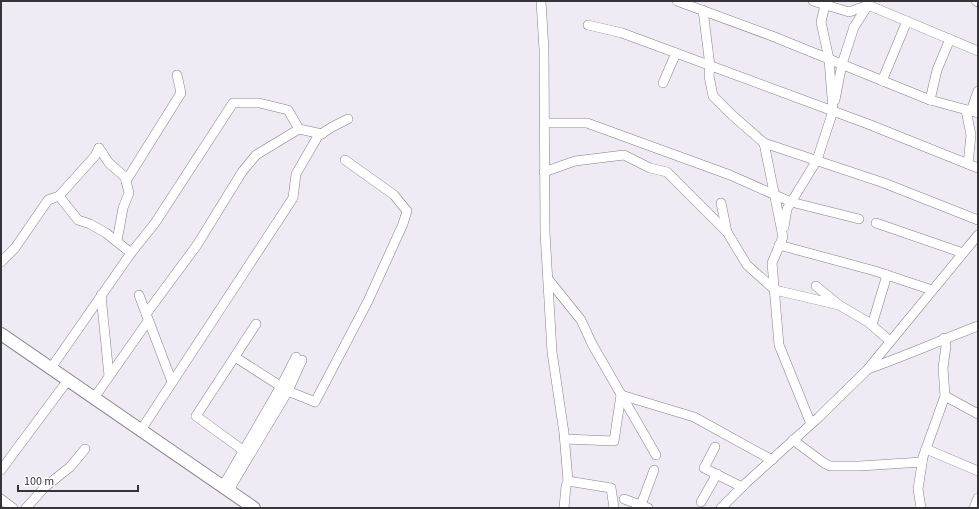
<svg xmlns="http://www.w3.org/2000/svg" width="979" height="509" font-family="'Source Sans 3',sans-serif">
	<rect width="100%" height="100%" fill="#efeaf4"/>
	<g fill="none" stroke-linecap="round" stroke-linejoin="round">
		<g stroke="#858089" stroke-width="10">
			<g id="minor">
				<polyline points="541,1 544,50 545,232 552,352 564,433 568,481 566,486 564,508"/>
				<polyline points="677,1 772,36 930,100 978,113"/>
				<polyline points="813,1 849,12 868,5 978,51"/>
				<polyline points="976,1 978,2"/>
				<polyline points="703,10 710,66 709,76 713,96 732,115 764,143 884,183 978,220"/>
				<polyline points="588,25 622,33 868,124 978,168"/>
				<polyline points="882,81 907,21"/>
				<polyline points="663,83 676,53"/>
				<polyline points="835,100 842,64 854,27 868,5"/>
				<polyline points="930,100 937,70 950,39"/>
				<polyline points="966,110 971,135 968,164"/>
				<polyline points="971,111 978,91"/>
				<polyline points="544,123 587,123 730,175 791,202 859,219"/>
				<polyline points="764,143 783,237 772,263 779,345 811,424"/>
				<polyline points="99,148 109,163 125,177 129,193 123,208 117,241"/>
				<polyline points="544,172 575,161 624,155 650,168 667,172 727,232 747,265 775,290 839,305"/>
				<polyline points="126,181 181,93 177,75"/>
				<polyline points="721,203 727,232"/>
				<polyline points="876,223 963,253"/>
				<polyline points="784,227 787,209 817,160 833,111 829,59 821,22 825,5"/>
				<polyline points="779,245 875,271 932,290"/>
				<polyline points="131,253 155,223 233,103 259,103 288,110 299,129 322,134"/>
				<polyline points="1,262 15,248 48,200 59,196 95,156 99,148"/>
				<polyline points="548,279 581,320 592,344 656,455"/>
				<polyline points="816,286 839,305 868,322 890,341"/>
				<polyline points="101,295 109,376"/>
				<polyline points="139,295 172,382"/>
				<polyline points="146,314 197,245 242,172 256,155 299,129"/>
				<polyline points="872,325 887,275"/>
				<polyline points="235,357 288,391 302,360"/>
				<polyline points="51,368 131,253 106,233 90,224 78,220 59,196"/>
				<path d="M868 369C905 356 941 340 978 326"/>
				<polyline points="945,396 978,414"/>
				<polyline points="94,398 148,321"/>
				<polyline points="141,430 293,198 296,174 318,136 332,127 348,119"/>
				<polyline points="565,439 614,441 621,395 694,417 772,460"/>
				<polyline points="793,440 824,463 830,466 860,466 922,462"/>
				<polyline points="715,447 704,468 742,487"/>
				<polyline points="926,449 978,471"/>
				<polyline points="244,451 196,416 256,324"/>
				<polyline points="1,470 68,380"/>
				<polyline points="568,481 611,488 614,508"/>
				<polyline points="223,486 281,386 296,357"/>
				<polyline points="230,491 233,483 288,391 315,402 368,301 403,224 407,211 394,195 345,160"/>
				<polyline points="1,499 13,508"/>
				<polyline points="624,499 648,508"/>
				<polyline points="701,502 717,474"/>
				<polyline points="641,505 654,470"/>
				<polyline points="26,508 45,487 70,467 85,449"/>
				<polyline points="721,508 746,483 819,417 867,370 978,235"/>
				<polyline points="921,508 918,489 923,457 945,396 943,368 946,346 944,338"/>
				<polyline points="974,508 978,498"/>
			</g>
		</g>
		<g stroke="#858089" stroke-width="14">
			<polyline id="secondary" points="1,334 254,508"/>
		</g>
		<use href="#minor" stroke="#fff" stroke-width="9"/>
		<use href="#secondary" stroke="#fff" stroke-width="12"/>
	</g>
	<rect width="979" height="509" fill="none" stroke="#363438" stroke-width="4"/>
	<path d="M18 485v6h120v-6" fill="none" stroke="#363438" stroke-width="2"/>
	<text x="24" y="485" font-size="12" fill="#363438" stroke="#ffffff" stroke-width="3" paint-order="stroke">100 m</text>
</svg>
